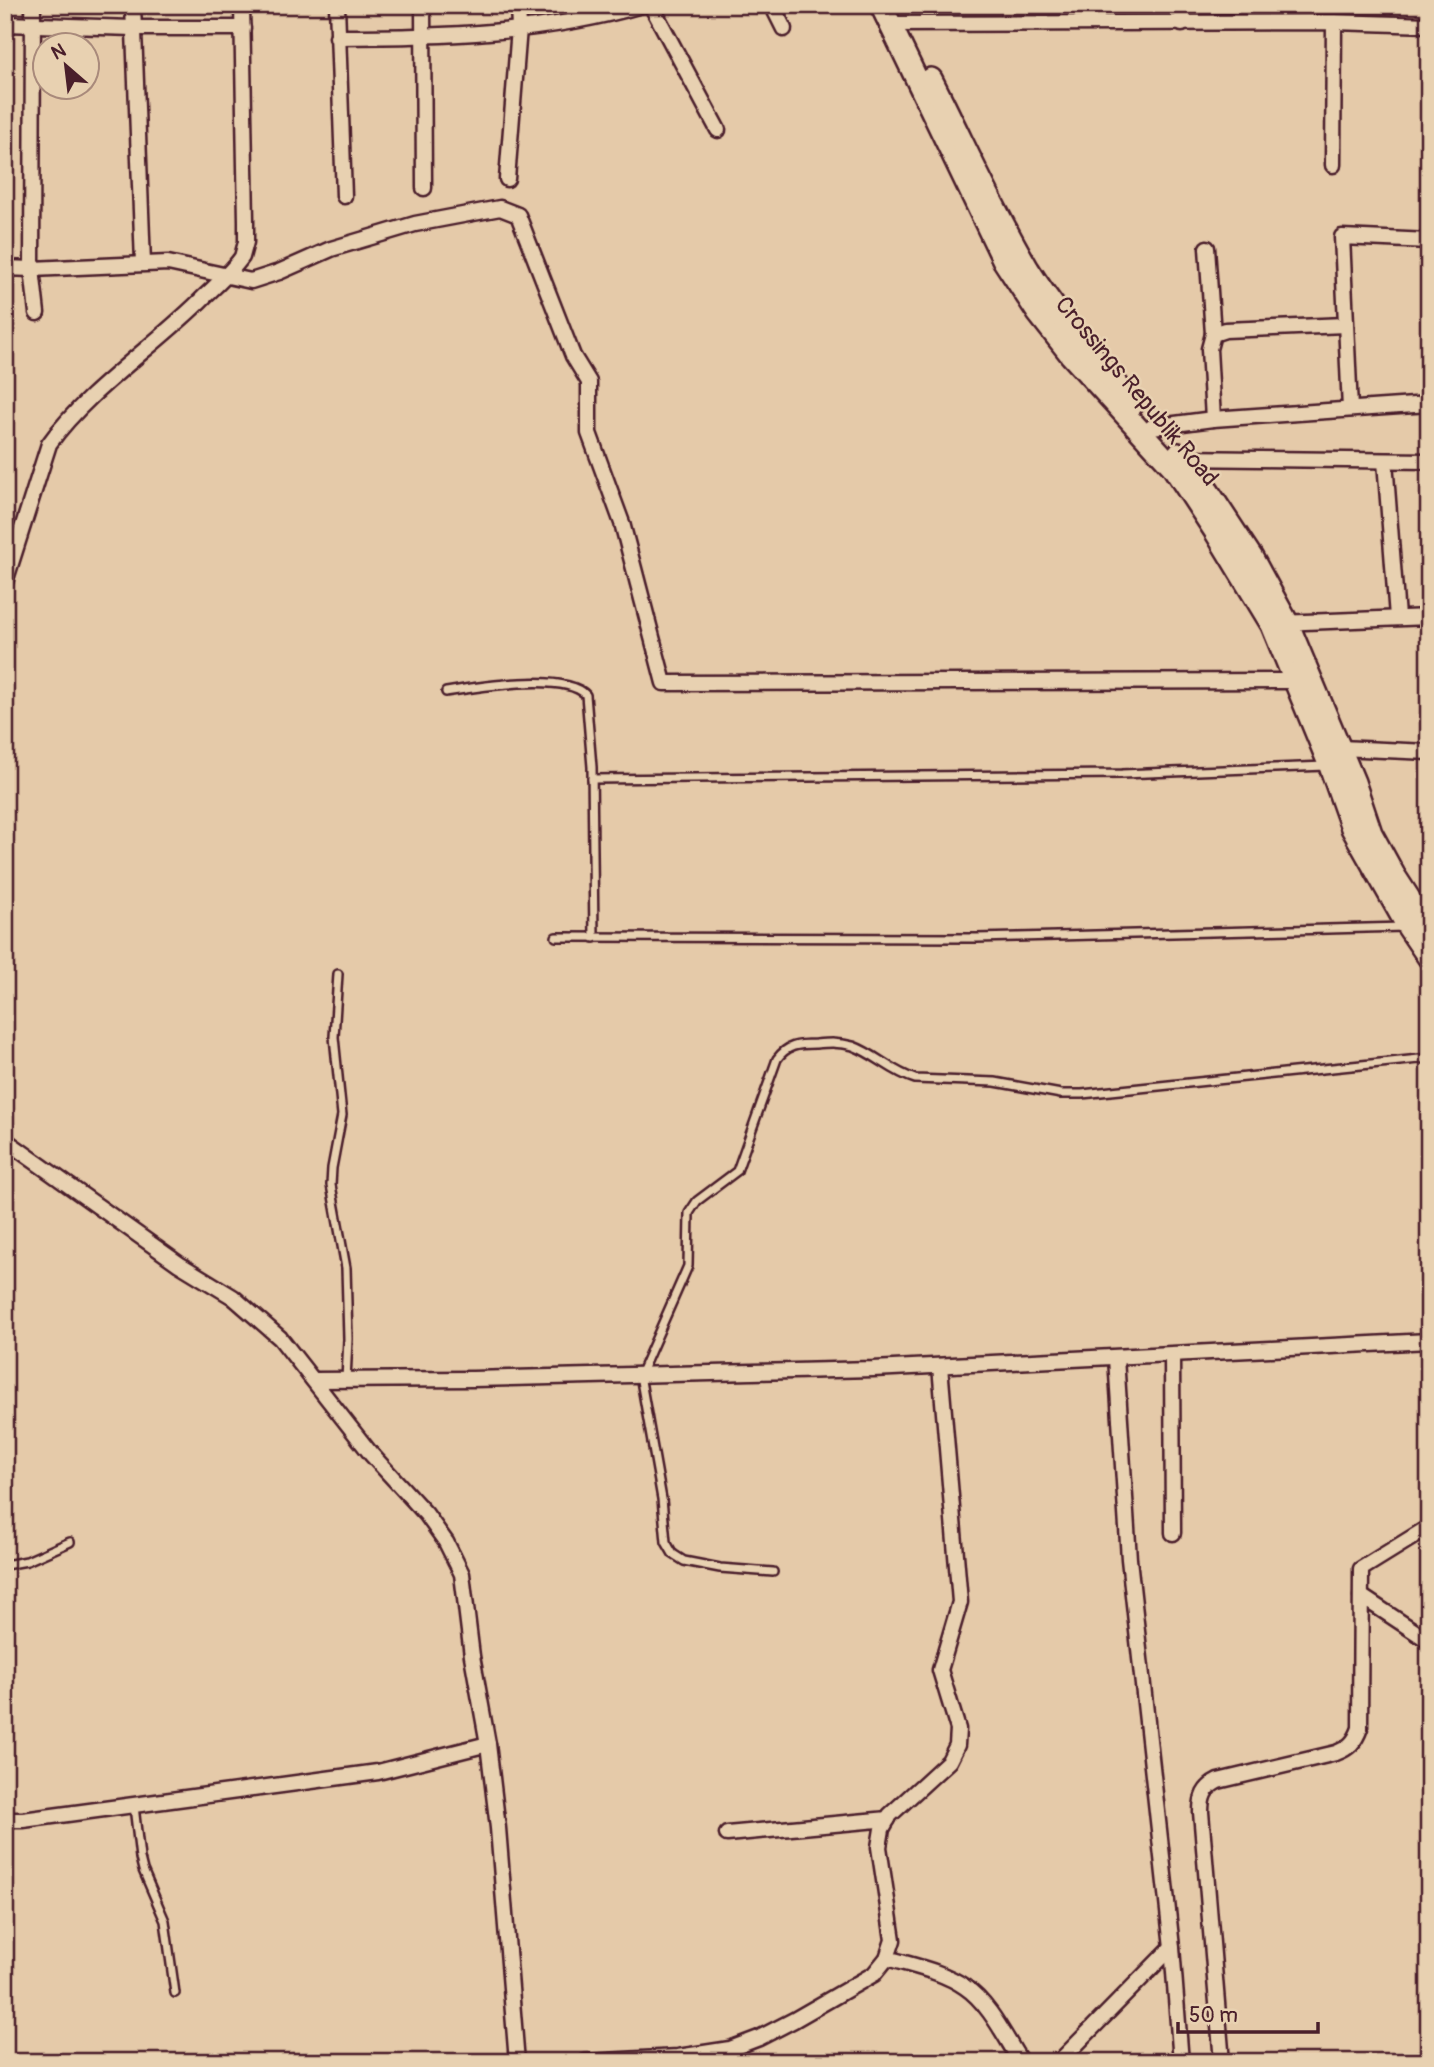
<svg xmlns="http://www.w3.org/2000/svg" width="1434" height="2067" font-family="Pangolin,sans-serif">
	<rect width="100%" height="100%" fill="#e5caa9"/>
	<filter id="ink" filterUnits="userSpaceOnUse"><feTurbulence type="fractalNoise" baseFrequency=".0143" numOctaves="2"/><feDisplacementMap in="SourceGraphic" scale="14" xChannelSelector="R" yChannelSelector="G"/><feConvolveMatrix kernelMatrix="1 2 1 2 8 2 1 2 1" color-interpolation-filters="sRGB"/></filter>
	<g filter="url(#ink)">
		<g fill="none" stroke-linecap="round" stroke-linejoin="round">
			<g stroke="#4a1f2b" stroke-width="12">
				<g id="lane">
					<path d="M446 692C476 687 565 672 586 695L592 767 594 938"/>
					<polyline points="592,779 1122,774 1326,766"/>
					<polyline points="556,937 977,938 1404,927"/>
					<polyline points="338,974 334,1037 342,1115 332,1168 331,1185 346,1268 348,1339 346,1380"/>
					<polyline points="5,1565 27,1561 70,1542"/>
					<path d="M773 1572 720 1568 684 1561 673 1554 666 1542 662 1499 640 1375 688 1266 689 1213 697 1201 737 1171 777 1059C787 1045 798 1044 815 1044 828 1043 840 1042 853 1046 875 1054 892 1072 915 1079L995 1082 1061 1094H1082L1429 1058"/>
					<polyline points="134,1806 140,1858 143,1870 165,1921 175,1993"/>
				</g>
			</g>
			<g stroke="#4a1f2b" stroke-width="19">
				<g id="street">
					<polyline points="33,5 32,269 37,313"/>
					<polyline points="133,5 143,263"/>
					<polyline points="337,5 344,196"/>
					<polyline points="423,5 424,188"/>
					<polyline points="651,5 718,130"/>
					<polyline points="772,5 784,29"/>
					<polyline points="5,24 133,28 243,28"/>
					<polyline points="889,24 1334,22 1429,25"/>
					<polyline points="1182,24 1182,5"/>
					<path d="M337 37C439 37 544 34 642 5"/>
					<polyline points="1333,165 1334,22"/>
					<polyline points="507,179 519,28 518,5"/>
					<polyline points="1207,248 1213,334"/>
					<polyline points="5,268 32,269 168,263 251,281 279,272 331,249 415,224 500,208 518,215 573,356 589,382 589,433 622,523 664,683 1295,681"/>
					<polyline points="1350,409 1342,237 1429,241"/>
					<polyline points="1213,419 1209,349 1213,334 1225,330 1345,325"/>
					<polyline points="1152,427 1213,419 1429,404"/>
					<polyline points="1181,458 1429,461"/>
					<polyline points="1385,461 1397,617"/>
					<path d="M5 582 49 444C88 389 157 345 205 296 218 284 232 271 242 257L246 242V221L242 5"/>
					<polyline points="1280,623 1429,617"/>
					<polyline points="1340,748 1429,752"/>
					<polyline points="5,1140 179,1264 233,1297 280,1338 371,1454 426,1514 446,1542 462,1574 472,1656 488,1744 498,1828 517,2062"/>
					<polyline points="1172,1355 1173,1533"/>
					<polyline points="1116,1358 1129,1559 1172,1947 1181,2062"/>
					<polyline points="315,1380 473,1379 873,1369 1429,1341"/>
					<polyline points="1361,1596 1429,1641"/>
					<polyline points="5,1820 23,1820 378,1772 488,1744"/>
					<polyline points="727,1834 888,1819"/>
					<path d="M887 1958C913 1966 942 1971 965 1987 989 2003 1005 2037 1021 2062"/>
					<polyline points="585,2062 678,2057 730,2049 759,2038 794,2020 874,1974 887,1958 893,1940 879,1847 882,1829 890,1815 949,1761 957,1745 958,1729 940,1670 960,1602 940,1366"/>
					<polyline points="1059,2062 1172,1947"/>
					<path d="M1222 2062 1201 1812C1201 1797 1204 1788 1218 1781L1336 1753C1349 1748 1355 1742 1360 1728L1361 1569 1429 1527"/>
					<polyline points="1405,2062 1429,2059"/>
				</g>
			</g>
			<g stroke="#4a1f2b" stroke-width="26">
				<g id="secondary">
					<polyline points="881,5 1004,261 1038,313 1071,355 1173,467 1215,531 1272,625 1330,766 1352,828 1408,927 1429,958"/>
					<path d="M931 79C963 142 992 208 1028 269 1058 317 1097 360 1133 404"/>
					<polyline points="1178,454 1208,491 1252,558 1287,622 1354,782 1371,833 1394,875 1429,929"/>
				</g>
			</g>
			<use href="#lane" stroke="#e8d1b1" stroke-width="7"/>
			<use href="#street" stroke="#e8d1b1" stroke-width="14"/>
			<use href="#secondary" stroke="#e8d1b1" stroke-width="21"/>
		</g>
	</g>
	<g text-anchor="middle" stroke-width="5" stroke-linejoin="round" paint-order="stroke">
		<g font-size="24" fill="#4a1f2b" stroke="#e8d1b1">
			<text transform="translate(1137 391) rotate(50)" y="8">Crossings Republik Road</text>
		</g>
	</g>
	<rect width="1434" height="2067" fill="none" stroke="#e8d1b1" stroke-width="28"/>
	<rect x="14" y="14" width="1406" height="2039" fill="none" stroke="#4a1f2b" stroke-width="2.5" filter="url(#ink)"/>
	<g transform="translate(66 66) rotate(332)"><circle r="33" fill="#e8d1b1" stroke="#a98a7b" stroke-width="2"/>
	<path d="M0-5L12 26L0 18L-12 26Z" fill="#4a1f2b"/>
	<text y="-10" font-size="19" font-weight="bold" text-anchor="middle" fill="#4a1f2b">N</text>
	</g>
	<path d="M1178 2022v10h140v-10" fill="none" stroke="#4a1f2b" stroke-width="3.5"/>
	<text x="1189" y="2022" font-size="21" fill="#4a1f2b" stroke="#e8d1b1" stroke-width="5" paint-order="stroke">50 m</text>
</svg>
